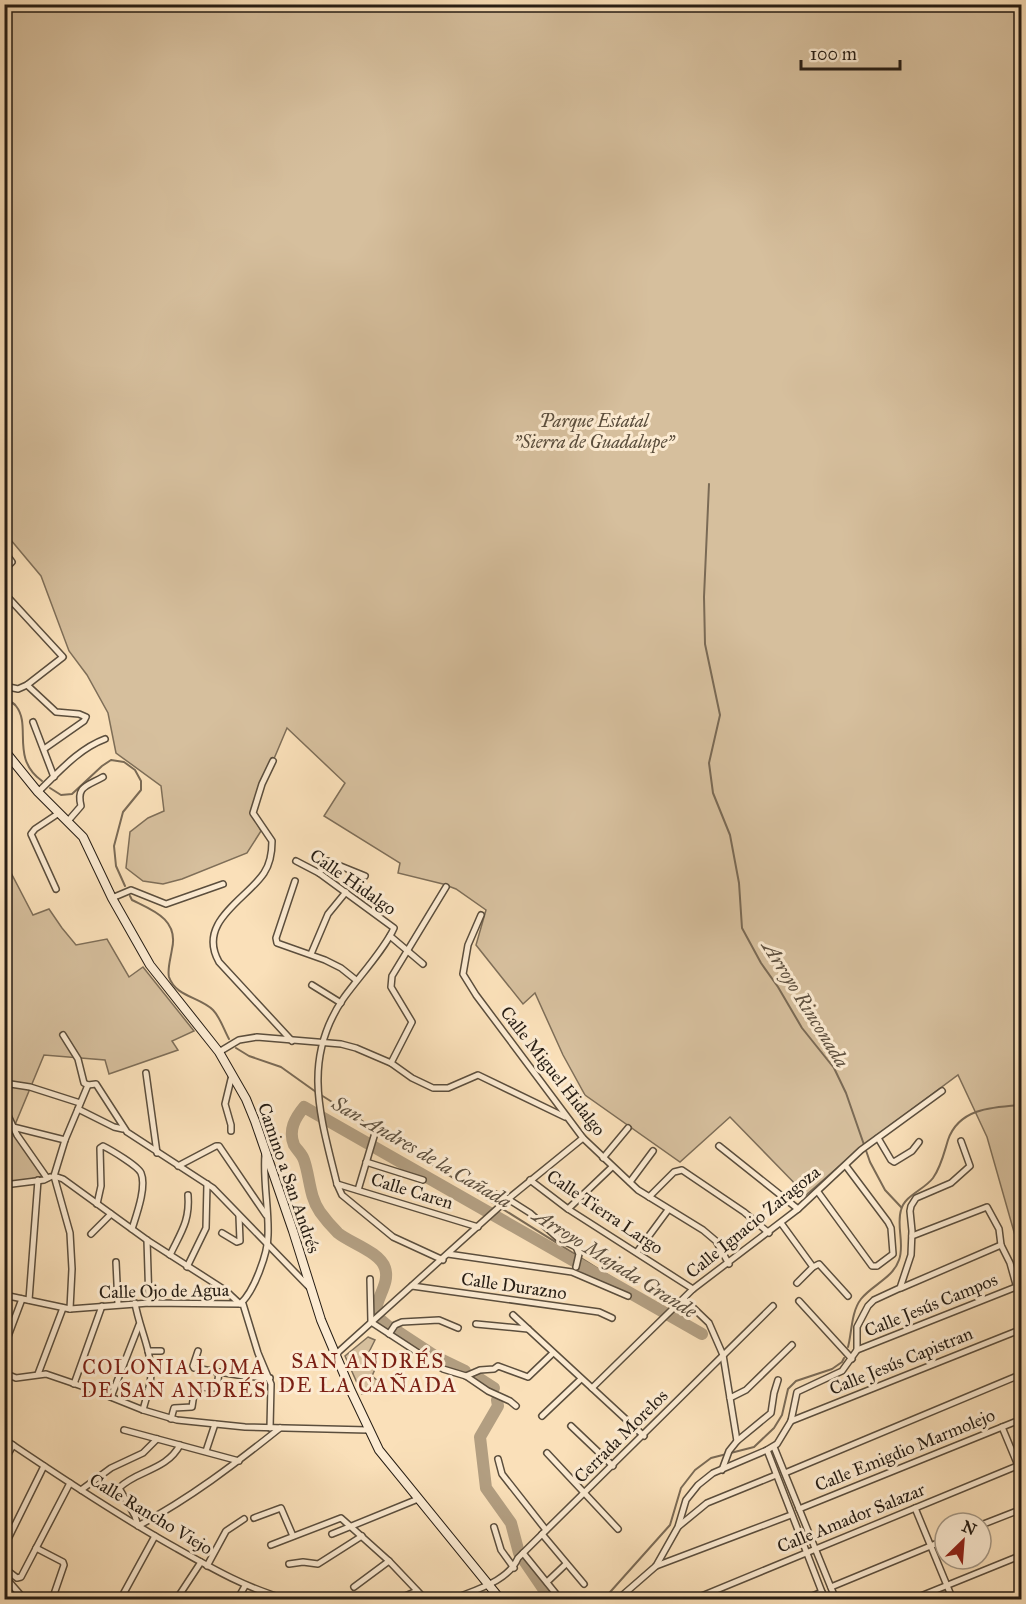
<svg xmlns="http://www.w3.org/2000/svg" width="1026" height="1604" font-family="'IM FELL Great Primer',serif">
	<rect width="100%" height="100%" fill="#fae0b9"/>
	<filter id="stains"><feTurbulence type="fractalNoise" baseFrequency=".00333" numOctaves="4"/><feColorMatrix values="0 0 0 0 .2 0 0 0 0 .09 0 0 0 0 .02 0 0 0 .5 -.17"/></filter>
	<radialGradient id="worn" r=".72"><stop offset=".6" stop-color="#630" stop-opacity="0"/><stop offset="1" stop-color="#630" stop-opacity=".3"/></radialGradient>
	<g fill="#d6bf9d" stroke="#7e6e58" stroke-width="1.5">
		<polygon points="4,5 1021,5 1021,1267 1020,1253 987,1137 958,1075 861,1147 806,1195 730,1117 680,1162 585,1095 563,1055 535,993 523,1004 476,945 486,910 456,889 443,884 398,873 400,863 324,816 345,783 287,728 254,806 254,818 261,831 247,853 182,879 163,884 143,881 126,868 130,832 148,818 164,811 161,786 116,753 108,713 87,675 69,651 41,576 5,533"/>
		<polygon points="4,869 9,869 33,915 49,909 62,928 76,945 107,939 129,977 143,967 194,1031 172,1041 178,1050 109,1074 105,1060 44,1055 12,1132 43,1176 18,1182 5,1183"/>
		<polygon points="368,1337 375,1340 365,1360 376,1367 372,1376 383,1385 362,1394 345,1356"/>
	</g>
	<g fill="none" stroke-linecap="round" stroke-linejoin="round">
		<g stroke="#7a6a55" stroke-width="2">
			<polyline points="709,484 704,597 705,644 720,715 709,763 713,793 730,835 739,883 742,928 761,963 778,987 802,1028 834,1068 846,1093 870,1162 885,1190 901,1207"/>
			<path d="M4 698C8 700 14 703 16 706 32 726 10 758 42 781"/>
			<polyline points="50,788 61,795 72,794 102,766 111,760 124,762 135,770 141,781 141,790 123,812 114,846 116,866 125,886"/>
			<path d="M130 896 132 900C152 910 179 919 172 949 171 957 167 969 169 977 176 997 200 997 213 1010 220 1017 224 1030 229 1039"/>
			<polyline points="236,1048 249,1056 281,1067 316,1092"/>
			<polyline points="321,1095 702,1334"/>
			<path d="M848 1347C852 1332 851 1312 861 1299 872 1285 893 1278 899 1260 905 1244 896 1226 901 1210 905 1195 924 1190 933 1178 941 1167 944 1153 948 1140 959 1108 993 1107 1022 1105"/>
			<polyline points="603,1600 670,1525 681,1488 695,1470 711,1458 754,1447 774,1428 782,1415 788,1389 796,1381 832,1369 842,1362 844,1358"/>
		</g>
		<g stroke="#b29e81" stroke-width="12">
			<path d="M376 1311C377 1296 390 1283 385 1268 380 1252 350 1243 338 1233 332 1227 325 1219 320 1212 309 1196 310 1177 304 1160 302 1154 297 1150 294 1145 288 1130 295 1118 304 1107L702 1334"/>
			<polyline points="381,1320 388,1326"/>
			<polyline points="397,1331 438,1358 465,1371"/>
			<polyline points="477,1377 494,1388"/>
			<polyline points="497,1400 498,1406 480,1437 486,1488 511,1523 519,1553 551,1600"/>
		</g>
		<g stroke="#5b4e3d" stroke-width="8">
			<g id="street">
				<polyline points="4,551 12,562 4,570"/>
				<polyline points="4,593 63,657 27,685 18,689 4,686"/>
				<polyline points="27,685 56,712 79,714 86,717 84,721 44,749"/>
				<polyline points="33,722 54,777"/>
				<path d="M273 761 262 784 253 813 272 841C272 851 270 864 264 873 247 899 196 922 219 962L292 1041"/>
				<path d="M38 792C58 773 78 749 105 739"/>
				<path d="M68 821 81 806C76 786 87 786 103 777"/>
				<path d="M296 861 319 873 394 928C385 949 357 979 343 999 301 1061 321 1118 337 1184L342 1195 393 1237 443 1260"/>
				<polyline points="319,873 328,861 365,876"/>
				<polyline points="295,881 276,938 277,943 325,960 341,968 356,980"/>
				<polyline points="56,889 31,834 35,829 59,813"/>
				<polyline points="112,898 131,890 166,904 223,884"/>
				<polyline points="481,915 468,945 463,974 476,995 583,1138 638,1190 703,1230 716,1241 729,1264"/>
				<polyline points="390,936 423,964"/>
				<polyline points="311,954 328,914 346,892"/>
				<polyline points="312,985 341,1003"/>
				<polyline points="63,1035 78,1059 84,1083 88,1085"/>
				<polyline points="219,1052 239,1040 257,1037 341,1044 356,1048 391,1063 412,1078 433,1088 448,1088 478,1075 565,1117"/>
				<polyline points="391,1063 412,1022 391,987 392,976 446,887"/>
				<polyline points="146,1073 157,1153"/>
				<polyline points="4,1083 30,1087 80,1103"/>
				<polyline points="88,1085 96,1084 127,1132 213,1188 309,1287"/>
				<polyline points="4,1107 17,1135 47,1178"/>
				<polyline points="78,1109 114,1127 123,1129"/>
				<polyline points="13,1127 65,1140"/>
				<polyline points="231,1131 231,1125 225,1104 232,1075"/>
				<polyline points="878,1138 891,1160 894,1162 912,1151 919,1142"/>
				<polyline points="719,1146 798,1209"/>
				<polyline points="603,1158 628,1128"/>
				<polyline points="366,1162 423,1180"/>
				<polyline points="178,1166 216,1146 219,1146 266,1215"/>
				<polyline points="54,1176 63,1179 147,1240 225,1290 240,1304 243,1304 258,1353 271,1384 270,1428"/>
				<polyline points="54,1176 70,1233 72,1269 70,1309"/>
				<polyline points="54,1176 65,1140 88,1085"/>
				<polyline points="530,1180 568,1209 693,1289"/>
				<polyline points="630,1182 653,1151"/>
				<polyline points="337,1184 478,1227"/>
				<polyline points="468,1184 508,1199 530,1213 559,1239 576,1247 579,1254 576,1267"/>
				<polyline points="4,1185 44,1180 50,1177"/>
				<polyline points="358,1190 375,1133"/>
				<polyline points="818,1192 872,1266 877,1266 893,1254 891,1228 888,1222 846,1166"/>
				<polyline points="649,1197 674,1172 682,1170 744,1212 769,1233"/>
				<path d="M97 1204 101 1186 100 1148 103 1146C111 1150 138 1166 141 1173 147 1187 136 1216 132 1229"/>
				<polyline points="568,1209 612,1167"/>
				<polyline points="781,1223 813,1267"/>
				<polyline points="222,1233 237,1242 240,1241 239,1216"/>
				<polyline points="91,1234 111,1214"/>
				<polyline points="912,1236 987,1207 999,1229 1001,1245 1010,1263 1022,1306"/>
				<polyline points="147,1240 149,1303"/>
				<polyline points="637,1252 668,1210"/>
				<polyline points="448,1254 572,1272 628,1296"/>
				<path d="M170 1255C181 1232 190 1221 188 1195"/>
				<polyline points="116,1262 118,1304"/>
				<polyline points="187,1267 206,1228 207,1184"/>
				<polyline points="370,1279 371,1322 443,1369 466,1376 488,1391 510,1401 516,1406"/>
				<polyline points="797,1283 813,1267 819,1264 848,1296"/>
				<polyline points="412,1286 599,1312 612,1318"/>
				<polyline points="901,1288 1001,1245"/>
				<path d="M4 1295 70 1309 149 1303 240 1304C254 1292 268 1253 268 1235 269 1208 263 1183 265 1154"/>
				<polyline points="684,1299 709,1323 723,1355 737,1441 729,1451 722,1470"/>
				<polyline points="29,1300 38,1180"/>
				<polyline points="799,1301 852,1359"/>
				<path d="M135 1303C139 1327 151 1349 151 1373 151 1385 146 1398 143 1410"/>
				<polyline points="513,1315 644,1436"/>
				<polyline points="476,1324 528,1329"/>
				<polyline points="389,1334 395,1325 402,1322 439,1320 458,1328"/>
				<polyline points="4,1347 22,1299"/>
				<polyline points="857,1350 1016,1287"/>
				<polyline points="148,1351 161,1351"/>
				<polyline points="198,1351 193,1366 194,1368 244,1376 270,1378"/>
				<polyline points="335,1355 508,1199 583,1138"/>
				<polyline points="4,1373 16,1378 46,1374 93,1390 143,1410 177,1420 245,1427 368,1430"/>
				<polyline points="38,1374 63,1308"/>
				<polyline points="466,1376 480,1370 494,1369 498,1366 528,1377 553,1353"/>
				<polyline points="74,1384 102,1306"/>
				<polyline points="592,1388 693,1289 798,1209 861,1150 942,1091"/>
				<polyline points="111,1397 139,1325"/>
				<polyline points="730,1398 746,1390 792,1345"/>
				<polyline points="542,1416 581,1379"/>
				<polyline points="171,1419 174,1408 192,1407 195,1387 217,1388 219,1372"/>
				<polyline points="791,1421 1022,1329"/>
				<polyline points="571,1426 613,1466"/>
				<polyline points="1002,1427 1022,1475"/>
				<polyline points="124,1430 239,1461"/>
				<path d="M4 1439C60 1477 117 1515 176 1548 213 1569 248 1589 289 1600"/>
				<polyline points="737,1441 771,1413 774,1393 778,1380"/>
				<path d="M180 1445C166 1471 137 1470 119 1488L135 1516 138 1526C189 1499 235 1464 280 1428"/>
				<polyline points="774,1447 836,1600"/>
				<polyline points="767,1450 825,1600"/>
				<polyline points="206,1451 215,1424"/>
				<polyline points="547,1453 618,1529"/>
				<polyline points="498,1459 502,1474 546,1530"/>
				<polyline points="4,1462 13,1445"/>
				<polyline points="785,1473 1022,1374"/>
				<polyline points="81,1490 111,1468 143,1453 157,1439"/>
				<polyline points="915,1508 953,1600"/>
				<polyline points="799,1509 1022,1419"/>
				<polyline points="254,1518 281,1508 293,1536"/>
				<polyline points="981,1525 1022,1509"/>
				<polyline points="679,1526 707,1503 776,1475"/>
				<polyline points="494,1527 501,1550 514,1568"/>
				<polyline points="332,1534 418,1499"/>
				<polyline points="542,1534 584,1584"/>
				<polyline points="9,1537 44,1466"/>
				<polyline points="271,1545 341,1518 389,1561 426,1600"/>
				<polyline points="36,1548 63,1562 64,1565 52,1600"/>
				<polyline points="523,1553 561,1600"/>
				<polyline points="289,1564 303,1562 318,1564 362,1536"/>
				<polyline points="207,1566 226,1531 244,1519"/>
				<polyline points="656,1566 791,1515"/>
				<polyline points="4,1568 17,1578 21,1577 70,1483"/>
				<polyline points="4,1576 25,1600"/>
				<polyline points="547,1582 566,1564"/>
				<polyline points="354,1587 389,1561"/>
				<polyline points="831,1587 945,1540"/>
				<polyline points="120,1600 155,1536"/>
				<polyline points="176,1600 201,1562"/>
				<polyline points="237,1600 245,1586"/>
				<polyline points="396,1600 417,1591"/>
				<path d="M451 1600C474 1590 508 1582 518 1558L773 1306"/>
				<polyline points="617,1600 656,1566 678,1527 686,1500 698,1485 713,1473 767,1450 777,1444 791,1421 797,1392 842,1371 857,1350 857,1327 868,1306 874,1300 900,1288 911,1255 912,1231 910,1211 911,1206 916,1198 951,1183 970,1166 961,1141"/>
				<polyline points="692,1600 1022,1464"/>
				<polyline points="803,1600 822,1592"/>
				<polyline points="911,1600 1022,1555"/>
				<polyline points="1020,1600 1022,1599"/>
			</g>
		</g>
		<g stroke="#261d14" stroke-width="10">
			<polyline id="secondary" points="4,750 38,792 83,837 112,898 150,965 219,1052 246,1099 255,1121 293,1231 321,1320 351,1391 379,1450 501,1600"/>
		</g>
		<use href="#street" stroke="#fcebd2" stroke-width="5"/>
		<use href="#secondary" stroke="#fcebd2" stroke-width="8"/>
	</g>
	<g text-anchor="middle" stroke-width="6" stroke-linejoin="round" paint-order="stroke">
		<g font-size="18" font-style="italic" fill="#5b4e3d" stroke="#fcebd2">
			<text x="594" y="427">Parque Estatal<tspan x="594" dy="21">"Sierra de Guadalupe"</tspan></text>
		</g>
		<g font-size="18" fill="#261d14" stroke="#fcebd2">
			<text transform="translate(353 882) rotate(35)" y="6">Calle Hidalgo</text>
			<text transform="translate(553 1071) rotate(52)" y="6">Calle Miguel Hidalgo</text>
			<text transform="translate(289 1178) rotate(71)" y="6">Camino a San Andrés</text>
			<text transform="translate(412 1191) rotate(17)" y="6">Calle Caren</text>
			<text transform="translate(605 1212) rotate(34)" y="6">Calle Tierra Largo</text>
			<text transform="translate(753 1222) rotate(-39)" y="6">Calle Ignacio Zaragoza</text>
			<text transform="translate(514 1286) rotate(8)" y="6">Calle Durazno</text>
			<text transform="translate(164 1291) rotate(-1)" y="6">Calle Ojo de Agua</text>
			<text transform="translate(931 1305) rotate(-22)" y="6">Calle Jesús Campos</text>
			<text transform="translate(901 1361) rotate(-22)" y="6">Calle Jesús Capistran</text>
			<text transform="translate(621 1436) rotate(-45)" y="6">Cerrada Morelos</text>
			<text transform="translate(905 1450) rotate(-22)" y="6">Calle Emigdio Marmolejo</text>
			<text transform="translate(151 1514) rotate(31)" y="6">Calle Rancho Viejo</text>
			<text transform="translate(851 1518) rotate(-22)" y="6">Calle Amador Salazar</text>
		</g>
		<g font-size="20" font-style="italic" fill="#5e5140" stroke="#fcebd2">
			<text transform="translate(806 1004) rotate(58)" y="7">Arroyo Rinconada</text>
			<text transform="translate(422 1152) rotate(30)" y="7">San Andres de la Cañada</text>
			<text transform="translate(615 1263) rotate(32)" y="7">Arroyo Majada Grande</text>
		</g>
		<g font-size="20" letter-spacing="1.5" fill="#7a1f14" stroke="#fcebd2">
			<text x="174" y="1374">COLONIA LOMA<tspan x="174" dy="23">DE SAN ANDRÉS</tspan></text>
		</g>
		<g font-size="21" letter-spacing="1.5" fill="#7a1f14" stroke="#fcebd2">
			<text x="368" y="1368">SAN ANDRÉS<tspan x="368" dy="24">DE LA CAÑADA</tspan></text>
		</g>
	</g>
	<rect width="1026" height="1604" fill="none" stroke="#fae0b9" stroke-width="24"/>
	<rect x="6" y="6" width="1014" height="1592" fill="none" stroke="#261d14" stroke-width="3"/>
	<rect x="12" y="12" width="1002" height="1580" fill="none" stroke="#261d14" stroke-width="1.5"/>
	<g transform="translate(963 1541) rotate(25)"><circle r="28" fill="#fcebd2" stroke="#a69986" stroke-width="1.5"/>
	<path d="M0-4.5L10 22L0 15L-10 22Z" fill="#8f2418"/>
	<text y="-9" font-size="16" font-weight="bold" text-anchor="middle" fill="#261d14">N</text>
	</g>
	<path d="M801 60v9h99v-9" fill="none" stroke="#261d14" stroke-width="3"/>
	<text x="810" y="60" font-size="18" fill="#261d14" stroke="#fcebd2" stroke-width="4.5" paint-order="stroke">100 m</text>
	<rect width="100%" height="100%" filter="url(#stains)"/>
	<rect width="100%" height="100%" fill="url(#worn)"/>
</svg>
